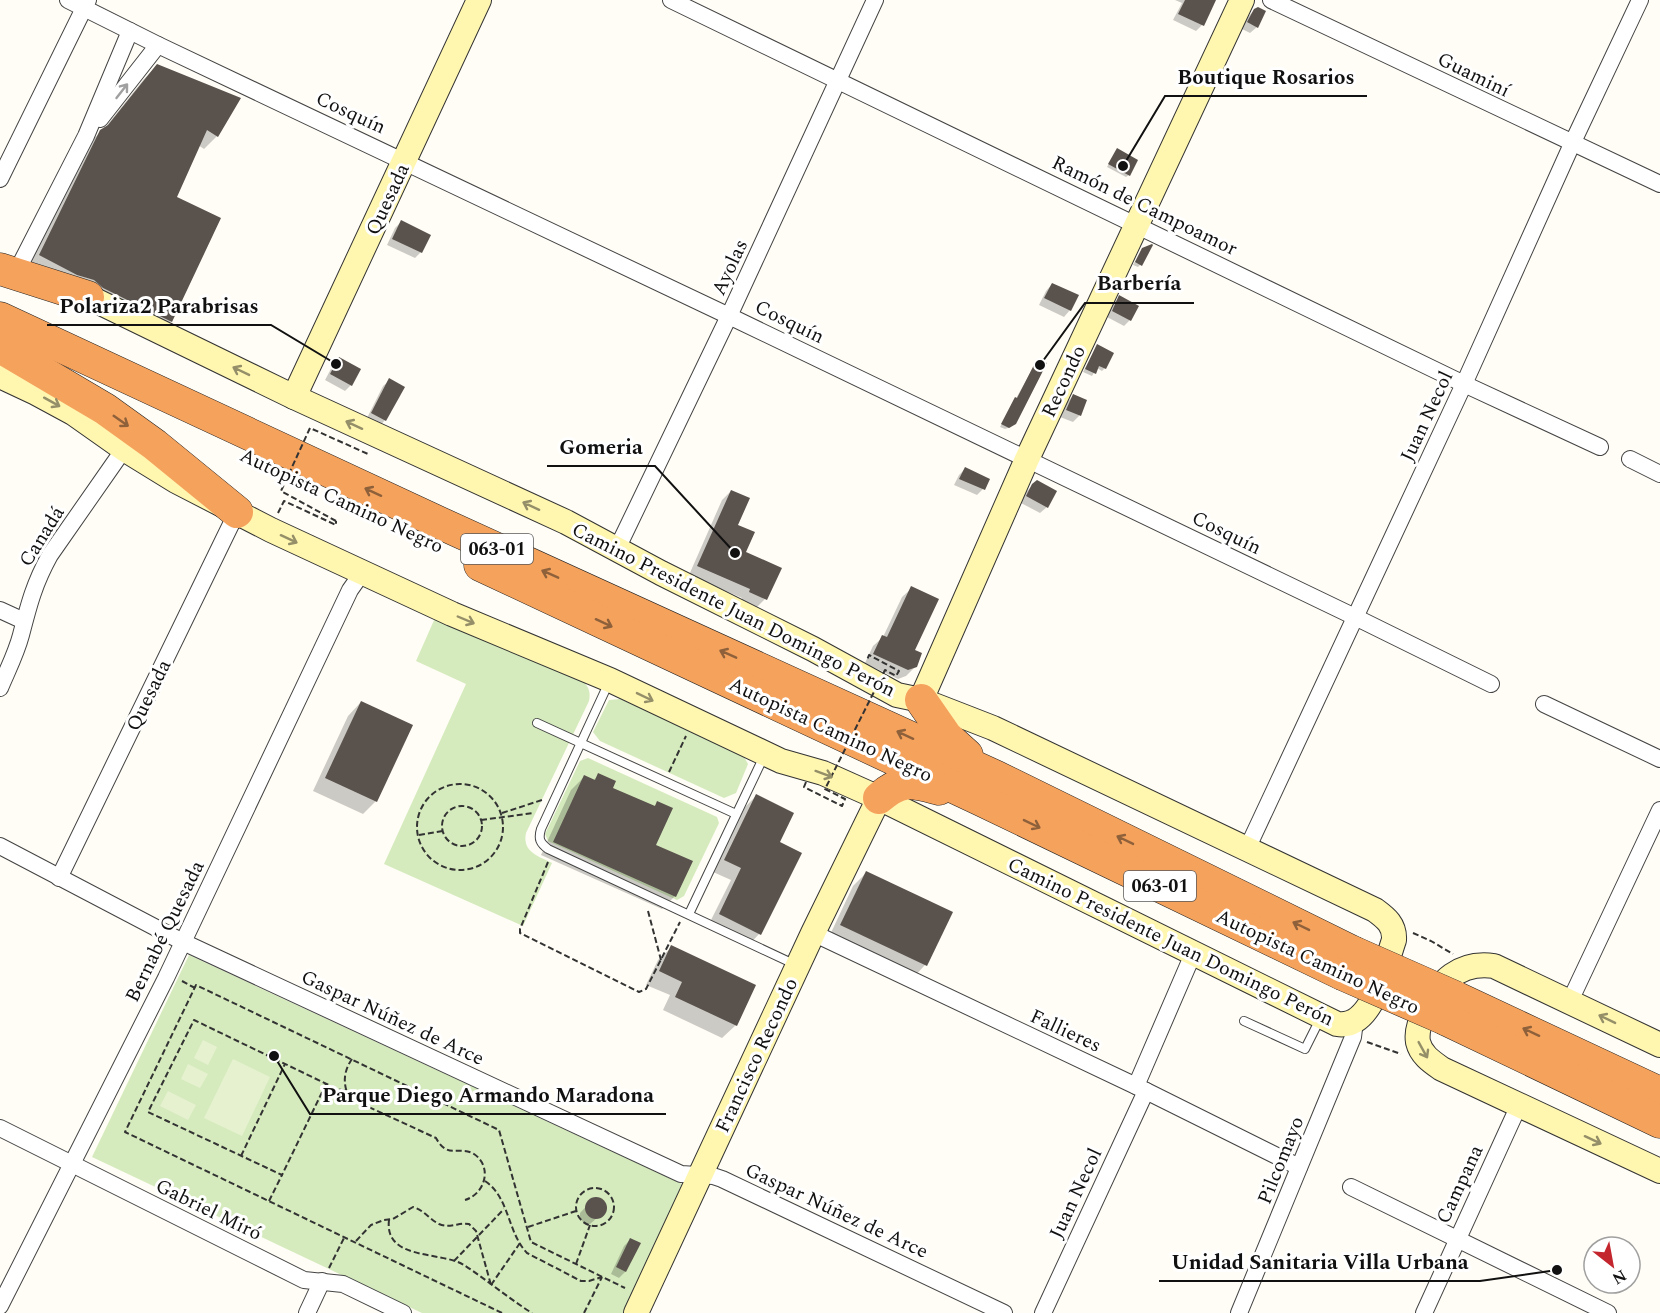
<svg xmlns="http://www.w3.org/2000/svg" width="1660" height="1313" font-family="Spectral,serif">
	<rect width="100%" height="100%" fill="#fffdf5"/>
	<g fill="#d5ebbd">
		<path d="M435 618 579 678C588 685 591 690 589 701L526 833C522 852 538 856 552 863L523 926 384 864 466 684 416 661Z"/>
		<polygon points="620,699 743,755 748,764 736,793 724,798 600,741 593,732 609,700"/>
		<polygon points="588,758 717,817 719,823 684,896 677,900 548,841 545,834 580,761"/>
		<polygon points="189,955 682,1184 623,1313 422,1313 92,1157"/>
	</g>
	<g fill="#e6f2cf">
		<polygon points="203,1040 217,1047 208,1065 194,1058"/>
		<polygon points="233,1059 270,1077 242,1136 204,1118"/>
		<polygon points="188,1064 208,1074 200,1088 181,1079"/>
		<polygon points="168,1091 196,1105 188,1120 160,1106"/>
	</g>
	<g fill="#0003">
		<polygon points="1175,0 1214,0 1202,25 1196,31 1173,20 1182,3"/>
		<polygon points="1254,10 1257,27 1250,33 1242,29 1248,17"/>
		<polygon points="157,66 217,136 204,149 198,145 175,198 171,321 157,334 27,268 87,145 104,129 144,79"/>
		<polygon points="1115,153 1129,175 1126,177 1107,167"/>
		<polygon points="401,222 421,252 415,258 387,245 395,228"/>
		<polygon points="1142,249 1140,265 1138,267 1133,265"/>
		<polygon points="1052,284 1070,310 1064,317 1039,305 1046,291"/>
		<polygon points="1120,297 1130,320 1124,326 1107,317 1113,303"/>
		<polygon points="1097,346 1105,368 1102,371 1097,368 1092,376 1083,372"/>
		<polygon points="339,359 351,385 345,391 325,380 333,365"/>
		<polygon points="1037,361 1011,427 1005,429 1000,427"/>
		<polygon points="390,380 385,420 379,427 366,420 383,386"/>
		<polygon points="1073,396 1085,401 1079,416 1073,422 1060,417 1067,402"/>
		<polygon points="965,469 983,489 977,495 954,485 959,475"/>
		<polygon points="1033,485 1055,491 1047,507 1040,513 1021,503 1026,492"/>
		<polygon points="731,491 736,525 744,552 765,599 756,608 741,601 742,598 689,575 722,500"/>
		<polygon points="912,588 913,650 916,666 906,676 898,679 865,663 873,646 883,637 902,597"/>
		<polygon points="361,702 376,801 363,814 313,791 348,716"/>
		<polygon points="598,775 611,788 653,807 658,803 654,846 675,896 662,909 541,855 571,790 584,777 593,781"/>
		<polygon points="756,796 778,843 759,934 748,946 708,926 731,880 713,872 744,808"/>
		<polygon points="866,873 951,913 925,965 912,979 828,939 853,886"/>
		<polygon points="672,947 736,1025 722,1038 663,1010 670,995 646,985 658,960"/>
		<polygon points="593,1199 602,1201 605,1206 604,1212 590,1224 584,1223 580,1219 580,1213"/>
		<polygon points="630,1240 625,1272 619,1278 611,1274 624,1246"/>
	</g>
	<g fill="#5a524d">
		<polygon points="1185,0 1216,0 1204,26 1178,14"/>
		<polygon points="1258,7 1266,11 1258,28 1247,22 1254,9"/>
		<polygon points="157,64 241,98 218,137 207,130 177,197 221,218 172,322 103,288 94,280 77,275 39,255 100,130 108,125"/>
		<polygon points="1117,148 1138,160 1130,176 1108,164"/>
		<polygon points="401,220 431,235 422,253 392,239"/>
		<polygon points="1152,244 1153,245 1142,266 1135,262 1142,248"/>
		<polygon points="1052,283 1079,295 1071,311 1044,298"/>
		<polygon points="1119,295 1139,306 1131,321 1112,311"/>
		<polygon points="1097,344 1114,353 1106,369 1099,366 1096,374 1085,369"/>
		<polygon points="339,357 361,369 352,386 330,374"/>
		<polygon points="1037,359 1047,363 1016,424 1009,428 1001,424 1015,397 1017,398"/>
		<polygon points="389,378 405,387 386,421 371,413"/>
		<polygon points="1073,394 1087,400 1081,416 1066,410"/>
		<polygon points="965,467 990,479 985,490 959,479"/>
		<polygon points="1037,480 1057,491 1048,508 1026,496 1032,484"/>
		<polygon points="731,490 750,498 738,525 755,532 746,552 782,568 767,600 749,592 750,589 697,566"/>
		<polygon points="911,586 939,599 915,650 922,653 917,667 908,670 873,654 882,635 887,637"/>
		<polygon points="361,701 413,725 377,802 325,778"/>
		<polygon points="598,773 616,781 613,788 655,806 657,801 673,808 656,845 693,861 676,897 553,842 584,775 595,780"/>
		<polygon points="756,794 794,813 780,842 802,853 761,935 719,914 741,868 724,860"/>
		<polygon points="866,871 953,912 927,966 840,925"/>
		<polygon points="671,945 756,985 737,1026 675,997 682,982 659,971"/>
		<circle cx="596" cy="1208" r="11"/>
		<polygon points="630,1238 641,1243 626,1272 616,1267"/>
	</g>
	<g fill="none" stroke-linecap="round" stroke-linejoin="round">
		<g stroke="#444" stroke-width="10">
			<g id="lane">
				<path d="M610 680 541 829C538 839 540 843 548 849L796 965"/>
				<polyline points="537,723 736,814"/>
				<polyline points="689,914 765,754"/>
				<polyline points="1244,1021 1305,1049 1320,1019"/>
			</g>
		</g>
		<g stroke="#444" stroke-width="18">
			<g id="street">
				<polyline points="68,0 158,45 729,316 1355,617 1491,684"/>
				<polyline points="671,0 1464,384 1600,447"/>
				<polyline points="1271,0 1660,184"/>
				<polyline points="100,119 158,45"/>
				<polyline points="0,179 88,0"/>
				<polyline points="21,263 86,136 130,31"/>
				<polyline points="1630,459 1660,474"/>
				<polyline points="616,551 729,316 875,0"/>
				<polyline points="0,610 24,621"/>
				<path d="M0 688C7 671 16 654 21 635 29 604 34 584 50 555L124 449"/>
				<polyline points="1544,704 1660,759"/>
				<polyline points="0,846 183,942 681,1174 713,1176 722,1179 1004,1313"/>
				<polyline points="1247,849 1464,384 1572,144 1640,0"/>
				<polyline points="59,878 237,512"/>
				<polyline points="813,933 1136,1086 1299,1167"/>
				<polyline points="1570,1001 1660,810"/>
				<polyline points="1136,1086 1193,954"/>
				<polyline points="0,1128 304,1280 343,1284 403,1313"/>
				<polyline points="1351,1187 1608,1313"/>
				<polyline points="0,1306 166,978 350,590 362,573"/>
				<polyline points="307,1313 322,1281"/>
				<polyline points="1043,1313 1146,1091"/>
				<polyline points="1239,1313 1353,1037 1355,1021"/>
				<polyline points="1424,1313 1519,1105"/>
			</g>
		</g>
		<g stroke="#333" stroke-width="26">
			<g id="secondary">
				<path d="M0 376 36 393 73 413 124 449 176 481 271 530 452 614 610 680 781 761 823 773 879 798 1337 1024C1373 1030 1385 965 1394 940 1395 925 1386 918 1375 910L993 728 921 700 897 695 813 649 661 573 566 522 294 397 72 289"/>
				<polyline points="294,397 479,0"/>
				<polyline points="921,700 1027,459 1242,0"/>
				<path d="M1660 1045 1494 966C1460 961 1439 981 1426 1010 1421 1020 1416 1030 1418 1042 1421 1055 1432 1062 1442 1069L1660 1171"/>
				<polyline points="636,1313 813,933 879,798"/>
			</g>
		</g>
		<g stroke="#222" stroke-width="33">
			<g id="highway">
				<polyline points="0,269 88,297"/>
				<polyline points="0,318 440,523 997,777 1353,952"/>
				<polyline points="0,347 105,409 155,445 237,512"/>
				<polyline points="480,565 979,799 1342,974"/>
				<polyline points="921,700 946,736 967,755"/>
				<path d="M879 798C902 778 912 782 939 789"/>
				<polyline points="1455,997 1660,1093"/>
				<polyline points="1445,1019 1660,1122"/>
			</g>
		</g>
		<g stroke="#333" stroke-width="2" stroke-dasharray="6 3" stroke-linecap="butt">
			<polyline points="278,513 284,501 336,525 336,521"/>
			<polyline points="669,772 686,736"/>
			<circle cx="460" cy="827" r="43"/>
			<circle cx="462" cy="826" r="20"/>
			<polyline points="502,813 542,800"/>
			<polyline points="481,820 534,813"/>
			<polyline points="419,835 443,831"/>
			<polyline points="548,862 520,929 520,933 639,992 646,989 680,922"/>
			<polyline points="648,911 661,960"/>
			<polyline points="1413,933 1431,941 1453,954"/>
			<polyline points="182,981 195,988"/>
			<polyline points="1367,1042 1401,1054"/>
			<path d="M352 1059C343 1072 343 1084 349 1098L436 1138C448 1160 459 1145 474 1154 493 1167 485 1194 465 1200"/>
			<polyline points="326,1084 282,1175 148,1112 194,1020 337,1089 346,1091"/>
			<polyline points="241,1156 285,1064"/>
			<path d="M485 1181C510 1198 507 1232 527 1253L581 1281H589L602 1277"/>
			<circle cx="595" cy="1207" r="19"/>
			<polyline points="269,1201 282,1175"/>
			<path d="M389 1220C384 1261 442 1251 464 1265 487 1280 508 1298 532 1313"/>
			<polyline points="528,1227 576,1211"/>
			<path d="M356 1241 371 1225 384 1220 393 1219 413 1207C424 1210 429 1219 439 1224 450 1229 459 1222 469 1224L476 1231 491 1285"/>
			<polyline points="454,1261 504,1209"/>
			<polyline points="576,1264 590,1225"/>
			<polyline points="329,1268 344,1238"/>
			<polyline points="491,1285 520,1243"/>
			<polyline points="502,1313 125,1132 196,985 499,1130 531,1242 625,1288"/>
			<polyline points="584,1313 602,1277"/>
		</g>
		<use href="#lane" stroke="#fff" stroke-width="8"/>
		<use href="#street" stroke="#fff" stroke-width="16"/>
		<use href="#secondary" stroke="#fff6b0" stroke-width="24"/>
		<use href="#highway" stroke="#f5a25d" stroke-width="32"/>
		<g stroke="#222" stroke-width="33" stroke-linecap="butt">
			<g id="highway-bridge">
				<polyline points="1353,952 1455,997"/>
				<polyline points="1342,974 1445,1019"/>
			</g>
		</g>
		<g stroke="#333" stroke-width="2" stroke-dasharray="6 3" stroke-linecap="butt">
			<polyline points="336,521 281,491 310,428 368,454"/>
			<polyline points="806,782 804,787 842,806 845,799 825,789 885,670 896,676 899,671 869,655 867,660"/>
		</g>
		<use href="#highway-bridge" stroke="#f5a25d" stroke-width="32"/>
	</g>
	<defs><path id="oneway-shaft" d="M-6 0H5M1.5-3L5.5 0L1.5 3" fill="none" stroke-width="1.6" stroke-linecap="round" stroke-linejoin="round" transform="scale(1.5)"/></defs>
	<use stroke="#a0a0a0" href="#oneway-shaft" transform="translate(122 91) rotate(-52)"/>
	<g stroke="#948f68">
		<use href="#oneway-shaft" transform="translate(241 371) rotate(-154)"/>
		<use href="#oneway-shaft" transform="translate(52 402) rotate(29)"/>
		<use href="#oneway-shaft" transform="translate(354 425) rotate(-155)"/>
		<use href="#oneway-shaft" transform="translate(531 506) rotate(-155)"/>
		<use href="#oneway-shaft" transform="translate(289 539) rotate(25)"/>
		<use href="#oneway-shaft" transform="translate(466 620) rotate(23)"/>
		<use href="#oneway-shaft" transform="translate(645 697) rotate(26)"/>
		<use href="#oneway-shaft" transform="translate(824 774) rotate(20)"/>
		<use href="#oneway-shaft" transform="translate(1607 1019) rotate(-154)"/>
		<use href="#oneway-shaft" transform="translate(1423 1050) rotate(61)"/>
		<use href="#oneway-shaft" transform="translate(1593 1140) rotate(25)"/>
	</g>
	<g stroke="#8e613b">
		<use href="#oneway-shaft" transform="translate(121 421) rotate(35)"/>
		<use href="#oneway-shaft" transform="translate(373 492) rotate(-155)"/>
		<use href="#oneway-shaft" transform="translate(550 574) rotate(-156)"/>
		<use href="#oneway-shaft" transform="translate(604 623) rotate(25)"/>
		<use href="#oneway-shaft" transform="translate(728 654) rotate(-156)"/>
		<use href="#oneway-shaft" transform="translate(905 735) rotate(-155)"/>
		<use href="#oneway-shaft" transform="translate(1032 824) rotate(26)"/>
		<use href="#oneway-shaft" transform="translate(1125 840) rotate(-154)"/>
		<use href="#oneway-shaft" transform="translate(1301 926) rotate(-154)"/>
		<use href="#oneway-shaft" transform="translate(1531 1032) rotate(-155)"/>
	</g>
	<g text-anchor="middle" stroke-width="6" stroke-linejoin="round" paint-order="stroke">
		<g fill="#fff" stroke="#585858" stroke-width="1.5">
			<rect x="461" y="534" width="72" height="30" rx="4.5"/>
			<rect x="1124" y="871" width="72" height="30" rx="4.5"/>
		</g>
		<g font-size="18" font-weight="bold" fill="#111">
			<text x="497" y="555">063-01</text>
			<text x="1160" y="892">063-01</text>
		</g>
		<g font-size="20" fill="#111" stroke="#fff">
			<text transform="translate(1474 74) rotate(26)" y="7">Guaminí</text>
			<text transform="translate(351 112) rotate(25)" y="7">Cosquín</text>
			<text transform="translate(387 199) rotate(-65)" y="7">Quesada</text>
			<text transform="translate(1145 205) rotate(26)" y="7">Ramón de Campoamor</text>
			<text transform="translate(729 267) rotate(-65)" y="7">Ayolas</text>
			<text transform="translate(790 321) rotate(26)" y="7">Cosquín</text>
			<text transform="translate(1063 381) rotate(-65)" y="7">Recondo</text>
			<text transform="translate(1426 416) rotate(-65)" y="7">Juan Necol</text>
			<text transform="translate(342 500) rotate(25)" y="7">Autopista Camino Negro</text>
			<text transform="translate(1227 532) rotate(26)" y="7">Cosquín</text>
			<text transform="translate(41 536) rotate(-58)" y="7">Canadá</text>
			<text transform="translate(734 609) rotate(27)" y="7">Camino Presidente Juan Domingo Perón</text>
			<text transform="translate(148 695) rotate(-64)" y="7">Quesada</text>
			<text transform="translate(831 729) rotate(25)" y="7">Autopista Camino Negro</text>
			<text transform="translate(164 931) rotate(-64)" y="7">Bernabé Quesada</text>
			<text transform="translate(1171 941) rotate(26)" y="7">Camino Presidente Juan Domingo Perón</text>
			<text transform="translate(1318 961) rotate(25)" y="7">Autopista Camino Negro</text>
			<text transform="translate(393 1017) rotate(25)" y="7">Gaspar Núñez de Arce</text>
			<text transform="translate(1066 1030) rotate(25)" y="7">Fallieres</text>
			<text transform="translate(756 1055) rotate(-65)" y="7">Francisco Recondo</text>
			<text transform="translate(1280 1160) rotate(-68)" y="7">Pilcomayo</text>
			<text transform="translate(1459 1184) rotate(-65)" y="7">Campana</text>
			<text transform="translate(1075 1193) rotate(-65)" y="7">Juan Necol</text>
			<text transform="translate(209 1209) rotate(26)" y="7">Gabriel Miró</text>
			<text transform="translate(837 1210) rotate(25)" y="7">Gaspar Núñez de Arce</text>
		</g>
	</g>
	<path fill="none" stroke="#111" stroke-width="2" d="M1123 166L1165 96H1367M1040 365L1085 303H1194M336 364L271 325H47M735 553L655 466H547M274 1056L310 1114H666M1557 1270L1480 1281H1159"/>
	<g fill="#111" stroke="#fff" stroke-width="2">
		<circle cx="1123" cy="166" r="6"/>
		<circle cx="1040" cy="365" r="6"/>
		<circle cx="336" cy="364" r="6"/>
		<circle cx="735" cy="553" r="6"/>
		<circle cx="274" cy="1056" r="6"/>
		<circle cx="1557" cy="1270" r="6"/>
	</g>
	<g font-size="21" text-anchor="middle" font-weight="bold" fill="#111" stroke="#fff" stroke-width="6" stroke-linejoin="round" paint-order="stroke">
		<text x="1266" y="84">Boutique Rosarios</text>
		<text x="1139" y="290">Barbería</text>
		<text x="159" y="313">Polariza2 Parabrisas</text>
		<text x="601" y="454">Gomeria</text>
		<text x="488" y="1102">Parque Diego Armando Maradona</text>
		<text x="1320" y="1269">Unidad Sanitaria Villa Urbana</text>
	</g>
	<g transform="translate(1612 1265) rotate(149)"><circle r="28" fill="#ffffff" stroke="#a0a0a0" stroke-width="1.5"/>
	<path d="M0-4.5L10 22L0 15L-10 22Z" fill="#c4262e"/>
	<text y="-9" font-size="16" font-weight="bold" text-anchor="middle" fill="#111111">N</text>
	</g>
</svg>
